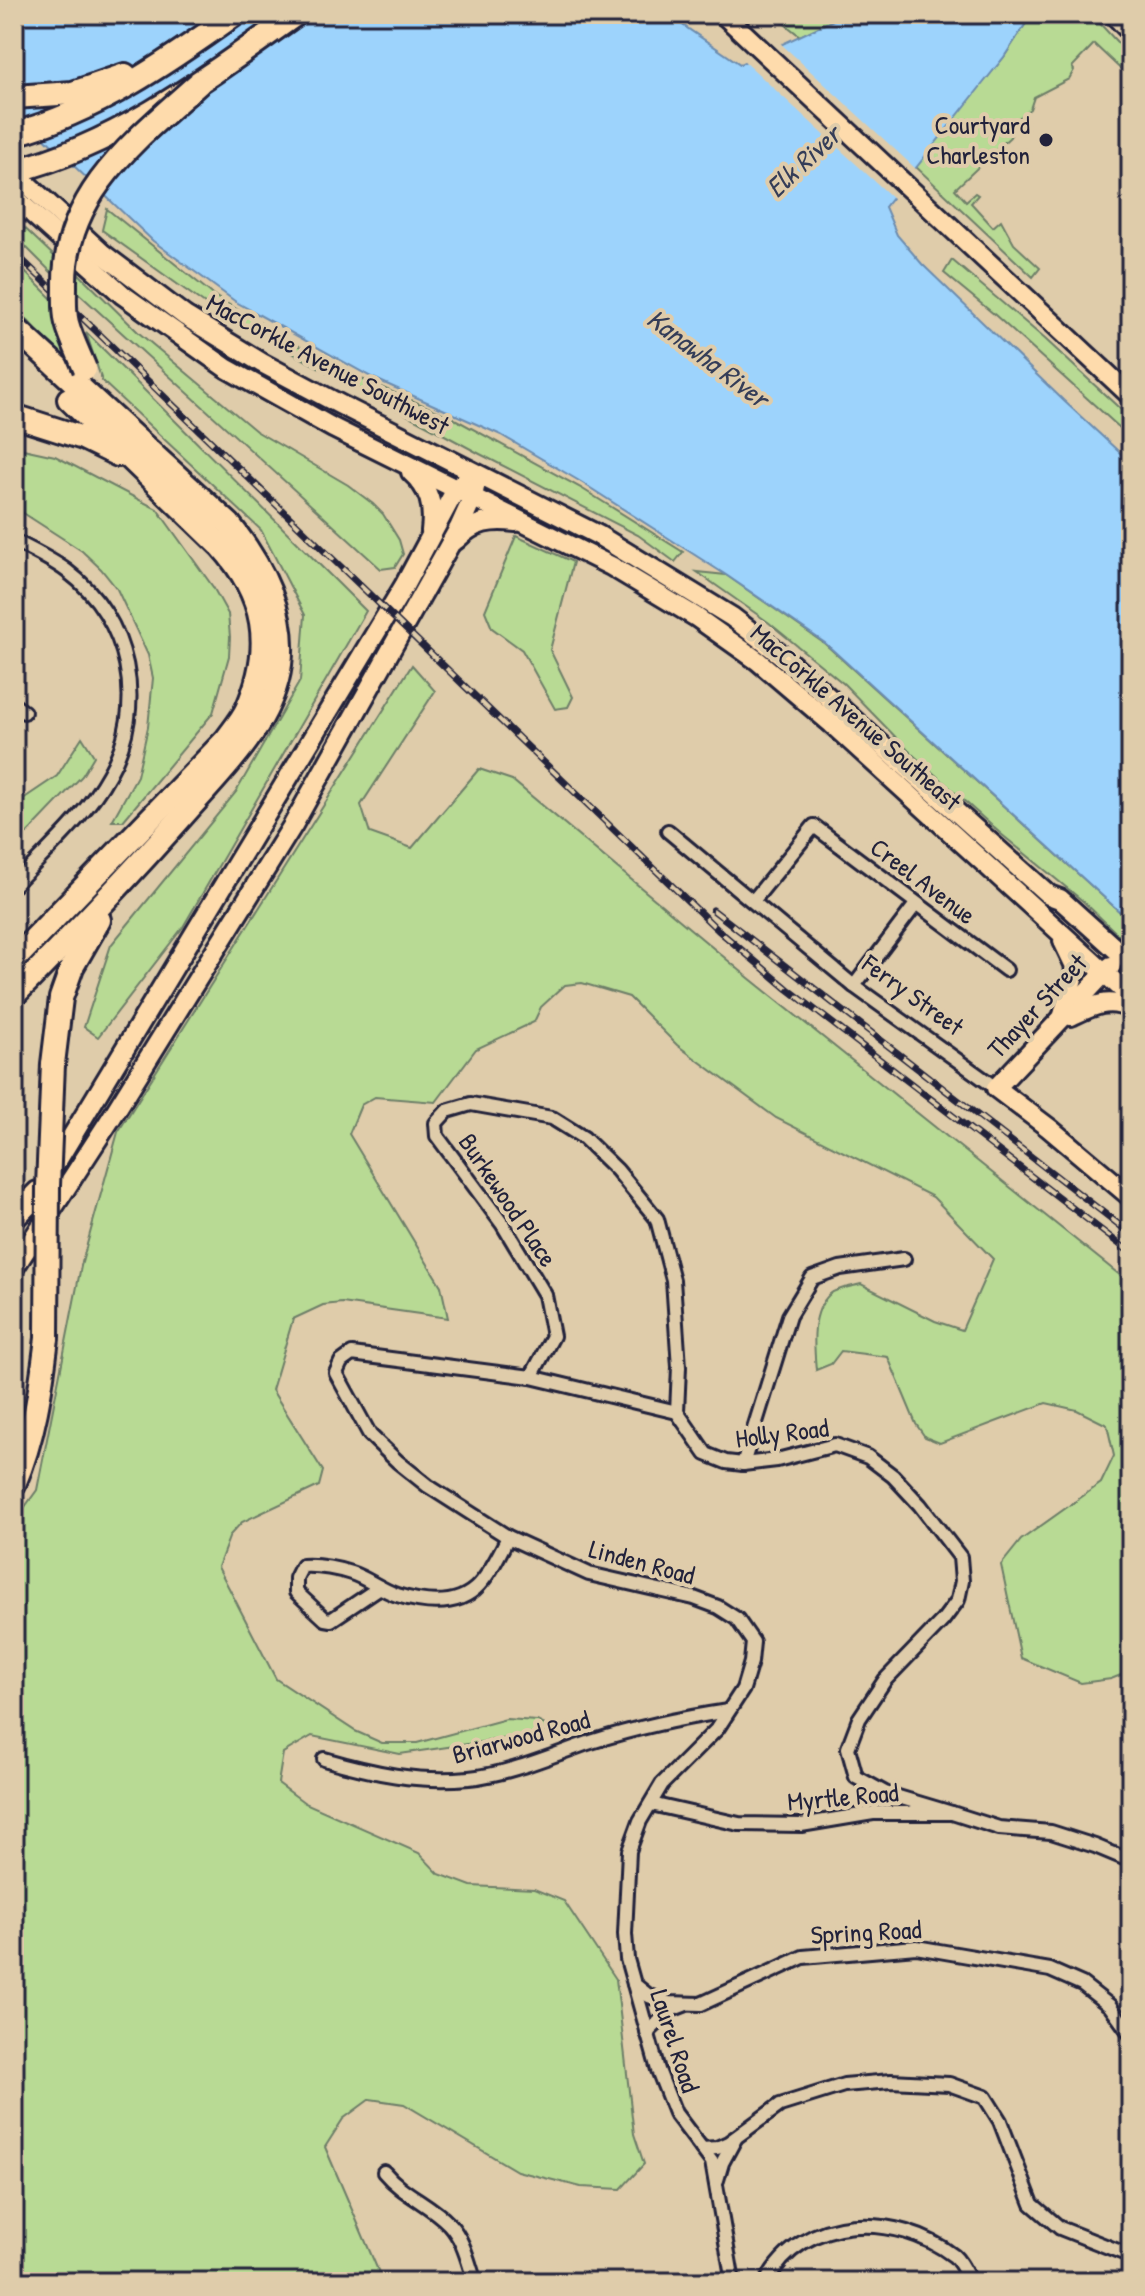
<svg xmlns="http://www.w3.org/2000/svg" width="1145" height="2296" font-family="'Patrick Hand',sans-serif">
	<rect width="100%" height="100%" fill="#dfccaa"/>
	<filter id="ink" filterUnits="userSpaceOnUse"><feTurbulence type="fractalNoise" baseFrequency=".0125" numOctaves="2"/><feDisplacementMap in="SourceGraphic" scale="16" xChannelSelector="R" yChannelSelector="G"/><feConvolveMatrix kernelMatrix="1 2 1 2 8 2 1 2 1" color-interpolation-filters="sRGB"/></filter>
	<g filter="url(#ink)">
		<g fill="#b8da94" stroke="#6d7e68" stroke-width="2">
			<polygon points="772,14 846,14 800,36"/>
			<polygon points="1032,14 1091,14 1131,57 1131,79 1094,44 1072,67 1074,70 1069,79 1034,97 1030,109 1017,119 1010,137 955,189 966,201 975,193 978,195 971,203 993,227 1001,220 1014,244 1040,268 1033,277 915,166 1004,57"/>
			<polygon points="107,209 216,297 338,369 451,417 581,488 683,552 675,562 638,535 480,454 216,312 102,230"/>
			<polygon points="14,218 54,256 56,277 14,235"/>
			<polygon points="952,260 1045,339 1131,419 1131,438 995,315 944,273"/>
			<polygon points="14,261 57,304 71,369 14,305"/>
			<polygon points="74,269 139,333 256,431 348,485 373,504 383,514 399,540 403,554 395,567 381,569 75,290"/>
			<polygon points="86,332 366,611 183,927 98,1037 84,1027 111,945 236,792 300,681 305,615 261,530 102,381"/>
			<polygon points="14,447 55,456 157,509 213,587 228,614 230,637 229,656 213,713 123,821 112,821 137,776 148,727 153,678 148,655 117,589 101,569 82,551 14,507"/>
			<polygon points="516,536 573,562 550,650 573,697 568,707 555,709 522,650 492,628 485,611"/>
			<polygon points="697,572 726,575 825,644 1131,922 1131,947 1084,902 1001,834 911,753 844,684 768,622"/>
			<path d="M412 665 435 691 361 805 370 833 412 848 479 769 512 780 749 978 1131 1284V1671L1111 1679 1081 1683 1021 1658 1001 1565 1021 1540 1101 1483 1114 1456 1107 1425 1077 1410 1046 1403 940 1443 925 1437 916 1424 888 1357 841 1351 831 1364 816 1370C814 1347 810 1312 830 1294 837 1288 852 1287 861 1284L935 1321 962 1330 993 1259 933 1197 776 1118 677 1045 629 997 582 983 565 985 541 1007 534 1022 476 1049 436 1102 375 1097 361 1105 349 1134 441 1286 448 1318 342 1303 323 1305 293 1319 272 1390 323 1471 319 1486 242 1522 230 1535 218 1567 276 1679 355 1731 382 1743H417L506 1719 537 1721 557 1731 400 1754 312 1736 283 1753 278 1783 305 1803 419 1853 439 1874 471 1886 534 1889 564 1901 616 1979 634 2134 644 2164 621 2189 581 2187 517 2171 404 2104 370 2099 343 2119 325 2147 383 2282H14V1522L37 1490 81 1266 118 1132Z"/>
			<polygon points="82,737 94,756 82,776 14,847 14,805 57,776"/>
		</g>
		<polygon fill="#9dd3fc" stroke="#6c8caf" stroke-width="2" points="14,14 657,14 681,24 740,64 846,14 1032,14 1004,57 885,207 897,235 922,264 1064,401 1131,463 1131,922 825,643 726,575 581,482 501,435 373,378 236,302 153,241 14,109"/>
		<polygon fill="#dfccaa" points="778,41 917,170 894,199 742,59"/>
		<g fill="none" stroke-linecap="round" stroke-linejoin="round">
			<g stroke="#22223b" stroke-width="18">
				<g id="minor">
					<path d="M14 541C32 550 51 559 67 571 130 618 148 706 109 774 86 816 47 850 14 885"/>
					<polyline points="14,705 24,712"/>
					<polyline points="668,831 854,986 996,1088"/>
					<polyline points="753,901 814,826 1006,970"/>
					<polyline points="854,986 916,904"/>
					<polyline points="531,1377 553,1336 545,1295 503,1225 437,1136 436,1123 447,1111 471,1104 552,1118 584,1138 617,1170 657,1219 673,1280 679,1367 677,1412"/>
					<polyline points="743,1464 789,1316 812,1278 840,1268 904,1259"/>
					<path d="M380 1587 331 1620 325 1619 296 1592V1578L302 1566C318 1565 335 1568 351 1573 367 1578 381 1590 397 1595 423 1603 458 1608 479 1585 491 1572 500 1553 508 1537"/>
					<path d="M324 1759C372 1773 418 1783 469 1778 510 1774 552 1755 591 1742 638 1727 681 1718 728 1711"/>
					<polyline points="651,1804 739,1824 801,1825 873,1813 952,1813 999,1828 1051,1832 1095,1846 1131,1861"/>
					<polyline points="634,1984 649,1996 668,2003 701,2004 803,1957 916,1947 1050,1970 1082,1984 1110,2006 1131,2035"/>
					<polyline points="647,2033 671,2010 684,2005"/>
					<polyline points="702,2149 717,2148 728,2143 780,2105 844,2085 891,2081 949,2084 985,2097 1000,2121 1032,2204 1060,2228 1131,2256"/>
					<path d="M384 2172C403 2195 429 2203 449 2224 464 2240 468 2262 475 2282"/>
					<polyline points="717,2180 722,2163 735,2139"/>
					<polyline points="733,2282 712,2162 675,2113 658,2070 627,1959 625,1934 629,1851 640,1821 662,1784 717,1729 743,1689 751,1662 753,1642 737,1619 718,1607 694,1598 589,1574 508,1537 428,1486 398,1462 370,1435 336,1373 341,1362 352,1354 531,1377 677,1412 706,1454 726,1462 743,1464 777,1460 835,1445 868,1457 893,1476 920,1505 960,1557 962,1581 958,1600 943,1620 885,1680 859,1719 848,1748 856,1777 885,1793 952,1813"/>
					<path d="M766 2282C803 2212 897 2212 954 2256 961 2262 966 2274 970 2282"/>
				</g>
			</g>
			<g stroke="#22223b" stroke-width="22">
				<polyline id="secondary" points="1112,14 1131,34"/>
			</g>
			<g stroke="#22223b" stroke-width="24">
				<g id="primary">
					<polyline points="723,14 1131,396"/>
					<polyline points="14,172 103,254 185,316 262,363 339,404 598,535 732,617 780,654 1049,895 1060,899 1131,963"/>
					<polyline points="14,197 123,295 226,368 333,428 611,566 696,617 758,661 832,724 1131,997"/>
					<path d="M411 472C430 489 434 506 431 531"/>
					<path d="M456 540C475 521 491 519 516 522"/>
					<polyline points="1111,966 996,1088 1049,1128 1131,1197"/>
					<polyline points="1063,1015 1075,971 1074,964 1063,941"/>
					<path d="M1071 1016C1092 1006 1109 997 1131 1009"/>
					<polyline points="48,1176 404,586 456,489 465,481"/>
					<polyline points="14,1268 110,1120 293,825 459,528 473,497 475,487"/>
				</g>
			</g>
			<g stroke="#22223b" stroke-width="28">
				<g id="motorway">
					<polyline points="14,97 73,93 125,75"/>
					<path d="M14 134C97 111 165 64 235 14"/>
					<path d="M14 171C120 144 209 76 296 14"/>
					<path d="M14 327 229 524C264 568 292 622 277 680 263 733 219 774 184 814 129 876 72 936 14 995"/>
					<polyline points="14,416 83,438 118,455"/>
					<path d="M14 960 226 740C233 730 242 720 247 709 275 646 265 595 221 546L69 399"/>
					<polyline points="53,1064 61,998 72,967 99,920"/>
					<polyline points="14,1217 38,1193"/>
					<path d="M14 1484C34 1438 41 1388 47 1338"/>
				</g>
			</g>
			<use href="#minor" stroke="#dfccaa" stroke-width="12"/>
			<use href="#secondary" stroke="#dfccaa" stroke-width="16"/>
			<use href="#primary" stroke="#fedbac" stroke-width="18"/>
			<use href="#motorway" stroke="#fedbac" stroke-width="22"/>
			<g stroke="#22223b" stroke-width="7">
				<g id="rail">
					<polyline points="14,252 718,930 788,989 1131,1253"/>
					<polyline points="713,910 1131,1234"/>
				</g>
			</g>
			<use href="#rail" stroke="#dfccaa" stroke-width="4" stroke-dasharray="12" stroke-linecap="butt"/>
			<g stroke="#22223b" stroke-width="28" stroke-linecap="butt">
				<g id="motorway-bridge">
					<path d="M85 369C79 354 71 338 67 323 64 312 65 298 65 286 63 194 137 139 199 83"/>
					<polyline points="47,1338 48,1186 53,1064"/>
				</g>
			</g>
			<use href="#motorway-bridge" stroke="#fedbac" stroke-width="22"/>
		</g>
	</g>
	<circle fill="#22223b" stroke="#dfccaa" stroke-width="3" cx="1046" cy="140" r="8"/>
	<g text-anchor="middle" stroke-width="8" stroke-linejoin="round" paint-order="stroke">
		<g font-size="26" fill="#22223b" stroke="#dfccaa" text-anchor="end">
			<text x="1030" y="134">Courtyard<tspan x="1030" dy="30">Charleston</tspan></text>
		</g>
		<g font-size="26" fill="#22223b" stroke="#dfccaa">
			<text transform="translate(328 364) rotate(28)" y="9">MacCorkle Avenue Southwest</text>
			<text transform="translate(856 717) rotate(41)" y="9">MacCorkle Avenue Southeast</text>
			<text transform="translate(923 881) rotate(37)" y="9">Creel Avenue</text>
			<text transform="translate(913 995) rotate(36)" y="9">Ferry Street</text>
			<text transform="translate(1037 1006) rotate(-47)" y="9">Thayer Street</text>
			<text transform="translate(508 1200) rotate(56)" y="9">Burkewood Place</text>
			<text transform="translate(782 1433) rotate(-7)" y="9">Holly Road</text>
			<text transform="translate(642 1562) rotate(15)" y="9">Linden Road</text>
			<text transform="translate(521 1737) rotate(-15)" y="9">Briarwood Road</text>
			<text transform="translate(843 1797) rotate(-5)" y="9">Myrtle Road</text>
			<text transform="translate(866 1932) rotate(-3)" y="9">Spring Road</text>
			<text transform="translate(675 2041) rotate(72)" y="9">Laurel Road</text>
		</g>
		<g font-size="28" font-style="italic" fill="#343d58" stroke="#dfccaa">
			<text transform="translate(803 161) rotate(-43)" y="10">Elk River</text>
			<text transform="translate(708 358) rotate(37)" y="10">Kanawha River</text>
		</g>
	</g>
	<rect width="1145" height="2296" fill="none" stroke="#dfccaa" stroke-width="48"/>
	<rect x="24" y="24" width="1097" height="2248" fill="none" stroke="#22223b" stroke-width="3" filter="url(#ink)"/>
</svg>
